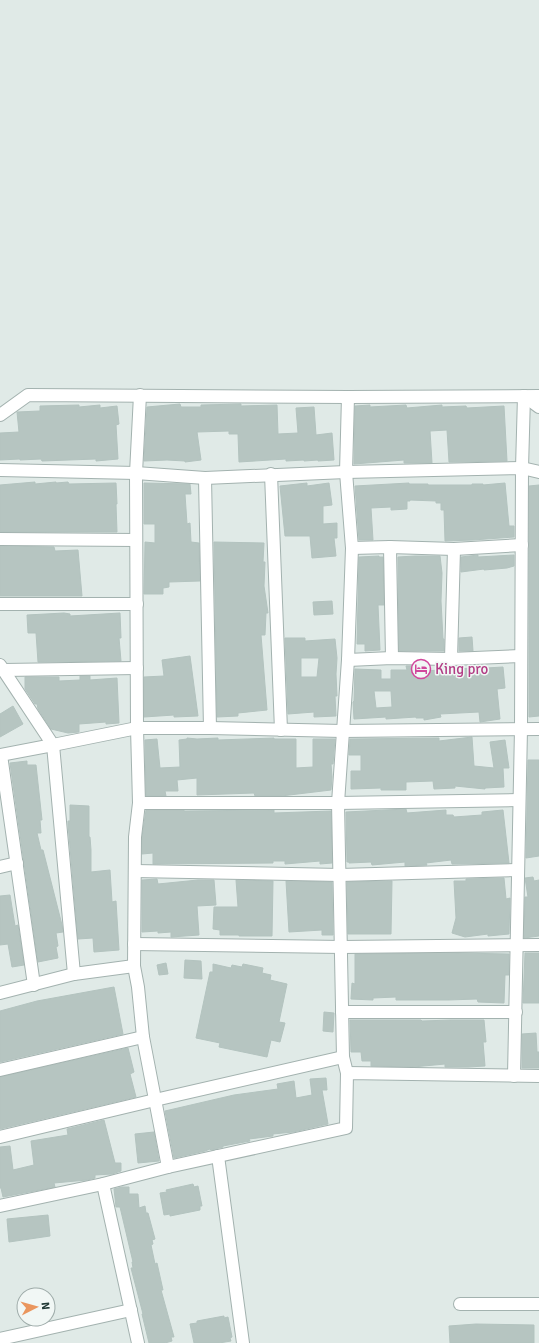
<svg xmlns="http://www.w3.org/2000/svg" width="539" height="1343" font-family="Signika,sans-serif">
	<rect width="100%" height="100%" fill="#e0eae7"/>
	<g fill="#b6c5c1" stroke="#b3c3bf" fill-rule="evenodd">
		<polygon points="180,404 181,407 201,407 201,405 241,404 241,406 277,405 278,434 298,433 296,408 314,407 316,435 332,433 334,460 318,461 318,460 304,461 304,460 286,461 286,459 239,462 238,434 229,434 229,431 197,432 201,460 185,462 185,461 167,460 144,461 147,407"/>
		<polygon points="79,405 79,407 100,405 100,408 117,406 119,424 116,425 118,459 96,461 96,459 42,461 41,459 20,460 20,459 0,460 0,433 19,432 17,412 40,411 40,406"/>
		<polygon points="370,405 370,407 406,405 407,408 442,405 442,407 466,406 467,408 504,406 507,461 449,462 447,430 430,431 432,463 404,463 404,460 354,464 355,406"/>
		<polygon points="35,482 35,484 56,482 56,483 68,482 69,484 116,483 117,504 116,504 117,532 0,532 0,485"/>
		<polygon points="144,483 190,484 191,494 185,494 187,524 190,523 191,542 199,543 200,581 169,582 169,587 163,588 163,594 144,594 145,542 155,543 155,524 144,524"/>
		<polygon points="307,483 307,486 329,483 332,505 323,506 323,524 337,523 337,538 334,538 336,556 312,558 310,536 285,536 280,486"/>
		<polygon points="409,483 409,484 428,484 428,485 472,485 472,484 483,484 483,485 505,483 509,526 514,526 514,537 473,540 445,541 444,510 441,510 441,503 436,503 436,501 410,500 410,501 407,501 407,509 391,510 391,507 371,508 373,540 359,540 355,486"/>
		<polygon points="539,485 539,716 529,717 529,486"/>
		<polygon points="214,542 264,543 263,562 265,562 264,586 268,613 266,613 265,635 261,635 267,710 238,713 238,716 217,717"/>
		<polygon points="0,546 54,547 55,551 78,550 82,596 0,596"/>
		<polygon points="478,555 478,557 514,555 514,566 507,568 484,570 484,569 461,572 461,557"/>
		<polygon points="379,556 379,557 383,557 384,605 378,605 380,650 365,651 365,644 357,644 359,557"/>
		<polygon points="415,556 440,556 442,573 441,601 443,639 444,639 444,651 399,651 398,557"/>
		<polygon points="332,601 333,614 314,615 313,602"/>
		<polygon points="64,613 70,614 70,616 120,613 121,638 119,638 121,661 38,662 36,633 28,633 27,615"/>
		<polygon points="472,637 473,651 459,651 459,638"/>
		<path d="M285 638H305V641L335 639 337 658 336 674 337 696H335L336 716 314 717V712L288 714ZM301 658H319L317 677H301Z"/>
		<polygon points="190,656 198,716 174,717 174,715 144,717 144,677 164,676 162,660"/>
		<path d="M406 666H422L423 671 441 670V671L470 668 471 673 486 671V668L503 667 505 688 497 689 500 719 480 722 479 712 440 714 441 717 424 720V718H416V717L386 719V717L354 719 353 702 354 701 355 669 381 670V679H391V670H407ZM374 691H391L392 707 376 708Z"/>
		<polygon points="80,676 90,676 90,680 117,678 119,723 106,724 106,722 79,724 79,732 68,733 51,729 38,709 37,704 35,704 25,689 25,677 59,677 59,681 80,680"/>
		<polygon points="13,706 23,724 0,737 0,714"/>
		<polygon points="472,737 474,766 494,768 490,742 505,740 509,768 503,768 504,787 485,788 485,789 455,786 455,788 434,789 433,781 406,782 406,790 381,790 381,788 351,789 351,771 361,771 361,755 349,755 350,739 439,738 439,741"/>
		<polygon points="187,738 197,739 218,738 218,740 274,738 274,739 296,739 296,768 313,767 313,739 335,739 333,764 331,764 332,777 331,790 281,796 255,796 254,793 197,795 197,778 177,780 178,791 165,791 166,796 146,796 145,740 157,739 160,768 180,767 179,740 187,739"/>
		<polygon points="528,760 539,760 539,856 526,858"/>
		<polygon points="27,761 27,765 36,765 42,820 40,820 41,833 37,833 41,850 43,850 62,925 63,932 56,933 58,946 56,947 58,958 38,962 10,763"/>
		<polygon points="70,805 89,806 89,837 90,837 91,850 91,872 110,870 112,902 116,901 119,950 94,952 93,938 78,939 68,824 68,821 70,821"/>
		<polygon points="406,809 407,813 446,810 446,815 453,815 454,817 482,815 482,812 503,810 509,863 452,864 451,860 426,863 427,865 405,866 405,862 372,865 371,862 349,863 349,862 347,862 346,812"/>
		<polygon points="146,810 184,810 184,811 274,810 274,813 331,811 332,863 320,864 320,861 285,864 285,861 273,861 273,863 153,864 153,853 142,854 142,837"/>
		<polygon points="533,877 534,881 539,880 539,936 524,938 525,897 528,897 525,878"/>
		<polygon points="504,878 506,899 510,898 509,934 488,936 488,934 465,937 452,933 456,918 454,881 466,881 466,879"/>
		<polygon points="157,879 158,884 198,880 214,880 216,905 197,906 199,935 171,937 171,932 158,933 158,931 142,932 142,880"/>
		<polygon points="236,880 273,881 272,936 239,936 239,935 220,935 220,930 213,929 214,907 238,907"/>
		<polygon points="286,881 332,882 333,935 322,935 322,930 289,932"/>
		<polygon points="392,881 391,934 348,934 347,882"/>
		<polygon points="10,895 15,926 18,925 24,965 12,967 8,944 0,945 0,896"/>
		<polygon points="458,953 509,954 509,975 505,975 504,1003 478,1002 477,999 448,1000 396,1000 396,997 373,998 373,1000 351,999 352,983 355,984 355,954"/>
		<polygon points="525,953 539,953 539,1003 523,1003"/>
		<polygon points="185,960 201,961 202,979 184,978"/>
		<polygon points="166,963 168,974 159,975 157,965"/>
		<polygon points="213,964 231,968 232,965 242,967 243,964 263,968 262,973 271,975 270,980 287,984 279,1022 285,1023 280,1042 271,1040 267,1057 219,1047 220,1043 196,1038 210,972 213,972"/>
		<polygon points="114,987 123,1034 0,1062 0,1011 37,1001"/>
		<polygon points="324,1012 334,1013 333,1032 323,1031"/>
		<polygon points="350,1020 421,1020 422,1021 451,1020 484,1020 486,1042 483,1042 485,1066 468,1067 445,1067 445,1064 413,1067 371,1066 371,1061 362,1061 361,1052 351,1052"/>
		<polygon points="536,1033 537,1052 539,1052 539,1068 522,1068 522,1034"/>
		<polygon points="128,1048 134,1072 130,1074 136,1097 0,1129 0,1077"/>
		<polygon points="326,1078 327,1090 322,1090 328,1124 293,1132 273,1134 273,1136 249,1139 250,1141 223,1146 223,1147 211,1150 210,1149 205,1151 174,1158 165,1111 234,1095 278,1089 277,1084 294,1081 296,1098 312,1095 310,1079"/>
		<polygon points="104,1120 115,1163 121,1163 121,1171 112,1174 95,1175 95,1178 87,1180 54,1183 55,1187 3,1197 1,1188 0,1188 0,1147 10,1146 13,1170 34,1165 31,1141 68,1135 67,1129"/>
		<polygon points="154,1132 159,1161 138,1163 135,1134"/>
		<polygon points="193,1184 194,1187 198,1186 202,1206 200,1206 200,1210 170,1216 170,1214 164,1215 160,1193 167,1192 166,1190"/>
		<polygon points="122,1187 129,1187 129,1194 138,1194 139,1208 145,1206 146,1213 148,1213 155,1239 152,1240 153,1244 151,1245 155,1264 157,1263 163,1290 161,1290 174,1337 171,1337 172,1341 165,1343 149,1343 142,1314 143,1314 131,1268 133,1268 132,1262 133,1262 120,1207 116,1207 114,1189"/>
		<polygon points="48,1215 50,1236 9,1242 7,1219"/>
		<polygon points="224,1316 224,1318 228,1317 232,1337 230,1338 231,1341 219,1343 194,1343 190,1324 197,1323 197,1321"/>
		<polygon points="476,1324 534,1325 534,1343 450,1343 449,1326"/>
	</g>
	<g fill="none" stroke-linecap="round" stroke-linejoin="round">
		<g stroke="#a3b2af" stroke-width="14">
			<g id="minor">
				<polyline points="140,395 136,473 137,728 139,803 135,837 134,966 138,987 143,1037 168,1167"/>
				<polyline points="524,396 539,407"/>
				<polyline points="0,415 28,395 348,397 539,396"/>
				<polyline points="0,470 136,473 205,478 346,472 522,468 539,472"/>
				<polyline points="271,474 281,730"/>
				<polyline points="205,478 210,728"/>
				<polyline points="0,539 136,540"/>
				<polyline points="390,547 392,658"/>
				<polyline points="352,548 390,547 454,549 522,545"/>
				<polyline points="0,604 137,604"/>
				<polyline points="451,659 454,549"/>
				<polyline points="348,660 392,658 451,659 521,656"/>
				<polyline points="0,665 53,745 137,728 210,728 342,731 539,729"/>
				<polyline points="4,670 137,668"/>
				<polyline points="0,755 53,745 74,974"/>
				<polyline points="1,755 34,985"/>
				<polyline points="139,803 338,803 519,800"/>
				<polyline points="0,867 17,863"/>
				<polyline points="135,871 340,875 517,870"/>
				<polyline points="134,944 342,947 539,945"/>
				<polyline points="0,993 74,974 134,966"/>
				<polyline points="342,1012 516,1012"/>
				<polyline points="0,1070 143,1037"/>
				<polyline points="347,1073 343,1057 338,803 348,660 352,548 346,472 348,397"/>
				<polyline points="514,1076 521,729 522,468 524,396"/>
				<polyline points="0,1137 155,1100 343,1057"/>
				<polyline points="218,1156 243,1343"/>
				<polyline points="103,1184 138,1343"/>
				<polyline points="0,1206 103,1184 168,1167 346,1128 347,1073 539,1076"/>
				<polyline points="460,1304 539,1304"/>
				<polyline points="0,1339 131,1310"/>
			</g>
		</g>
		<use href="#minor" stroke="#fff" stroke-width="12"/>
	</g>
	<defs>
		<g id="hotel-ring" transform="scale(1)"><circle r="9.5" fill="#f1f7f5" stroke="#d1479c" stroke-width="1.5"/><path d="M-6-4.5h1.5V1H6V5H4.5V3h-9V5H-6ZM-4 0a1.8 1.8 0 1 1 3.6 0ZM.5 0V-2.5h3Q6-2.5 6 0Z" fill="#d1479c"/></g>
	</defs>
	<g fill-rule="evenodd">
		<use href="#hotel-ring" x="421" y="669"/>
	</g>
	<g text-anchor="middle" stroke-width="3" stroke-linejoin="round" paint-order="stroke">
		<g font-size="15" fill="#b23c85" stroke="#f1f7f5" text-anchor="start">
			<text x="435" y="674">King pro</text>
		</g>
	</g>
	<g transform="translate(36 1307) rotate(84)"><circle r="19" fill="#f1f7f5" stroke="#9eaba9"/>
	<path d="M0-3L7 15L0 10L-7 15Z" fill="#ea965e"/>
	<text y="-6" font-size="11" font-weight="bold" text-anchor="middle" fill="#223a37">N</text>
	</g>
</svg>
